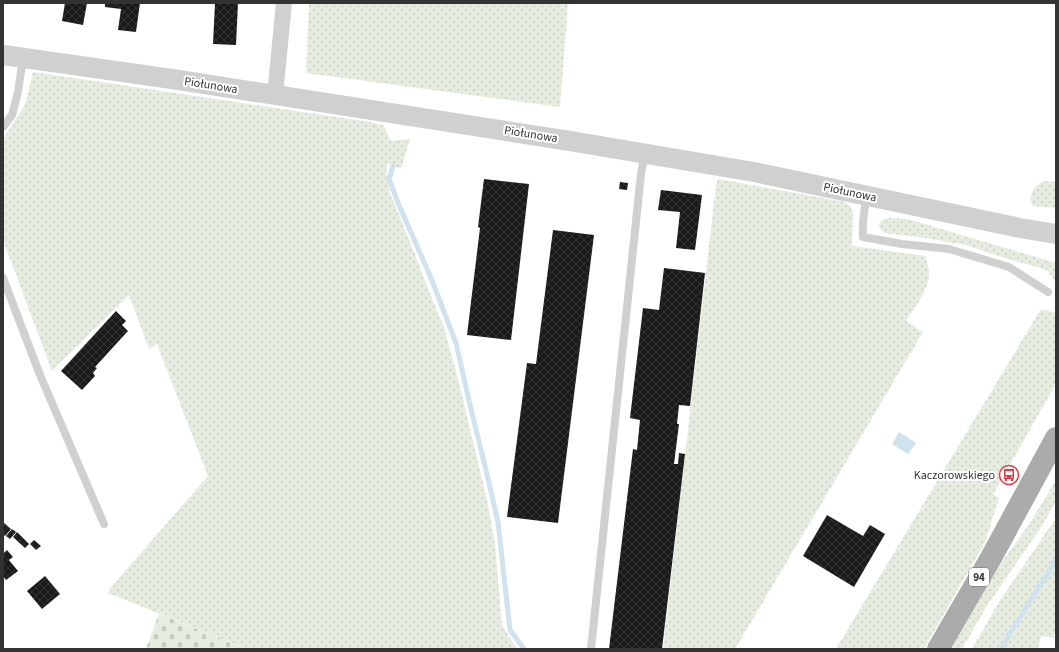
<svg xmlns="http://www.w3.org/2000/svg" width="1059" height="652" font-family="'Source Sans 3',sans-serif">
	<defs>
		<pattern id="grass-dots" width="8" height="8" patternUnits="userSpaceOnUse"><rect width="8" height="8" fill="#e6ecdf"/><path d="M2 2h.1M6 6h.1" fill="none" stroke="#c6cbc0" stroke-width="1.8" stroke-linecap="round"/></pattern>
		<pattern id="cemetery-stones" width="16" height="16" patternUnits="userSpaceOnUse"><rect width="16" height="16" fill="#e6ecdf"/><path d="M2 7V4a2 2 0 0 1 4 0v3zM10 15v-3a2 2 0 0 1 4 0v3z" fill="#c6cbc0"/></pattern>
		<pattern id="building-cross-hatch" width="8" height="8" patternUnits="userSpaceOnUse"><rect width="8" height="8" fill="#1a1a1a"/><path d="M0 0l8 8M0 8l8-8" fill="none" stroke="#333"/></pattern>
	</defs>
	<rect width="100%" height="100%" fill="#fff"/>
	<g fill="url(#grass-dots)">
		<polygon points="309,3 568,3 560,107 306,73"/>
		<polygon points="33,72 370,122 383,125 391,141 410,139 401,169 387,163 386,173 390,193 411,244 432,299 444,327 459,383 487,500 495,544 502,625 515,646 518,649 248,649 108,593 113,585 208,476 200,455 157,344 149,349 129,295 52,371 3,240 3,139 25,105"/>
		<path d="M718 179 845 202 851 207 853 212 852 246 926 256C926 262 930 268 929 274 929 290 914 308 906 321L923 332 735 649H663L716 185Z"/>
		<path d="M1044 181 1056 182V208L1033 206C1027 196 1034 185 1044 181Z"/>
		<polygon points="888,218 897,218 911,220 1056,263 1056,282 1047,270 995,255 966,245 926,238 884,233 880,229 879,224 882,220"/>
		<polygon points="1041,309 1056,313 1056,384 993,494 999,498 985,542 924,649 836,649"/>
		<polygon points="1056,480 1056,501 1040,529 988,604 962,649 949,649 995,572 1032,520"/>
		<polygon points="1056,518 1056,625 1054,638 1041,636 1038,649 972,649 999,602"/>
	</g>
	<polygon fill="url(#cemetery-stones)" points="159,614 248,649 146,649"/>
	<polygon fill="#cfe2ee" points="899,432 916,443 908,454 892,444"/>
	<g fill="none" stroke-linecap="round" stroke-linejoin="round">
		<g stroke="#cfe2ee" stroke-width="5">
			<polyline points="393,166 389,179 399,205 431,278 456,343 469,401 486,470 498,522 510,630 524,649"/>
			<polyline points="1000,649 1056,560"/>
		</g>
	</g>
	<g fill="url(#building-cross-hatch)">
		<polygon points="65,3 87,3 83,25 62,21"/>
		<polygon points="105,3 140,3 136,32 118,30 121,9 105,7"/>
		<polygon points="215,3 238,3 236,45 213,44"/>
		<polygon points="484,179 529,184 511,340 467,335 480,228 478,227"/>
		<polygon points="620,182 628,183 627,190 619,189"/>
		<polygon points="661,190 702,195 695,250 676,248 680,212 658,210"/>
		<polygon points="553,230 594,235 558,523 507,517 527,363 536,364"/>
		<polygon points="664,268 705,273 690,406 679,405 677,424 679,424 674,464 678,464 679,453 685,454 662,649 609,649 633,449 637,450 640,420 630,418 643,308 659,310"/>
		<polygon points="116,311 126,321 122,325 128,331 95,367 97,368 93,373 95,376 82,390 61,371"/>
		<polygon points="827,515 863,536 870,525 885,534 854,587 803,556"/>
		<polygon points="3,522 11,529 5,536 3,534"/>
		<polygon points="12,529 16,532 10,539 6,536"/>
		<polygon points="17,532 29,544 25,548 13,537"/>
		<polygon points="34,540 41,546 36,550 30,544"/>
		<polygon points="7,550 13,557 9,560 18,571 6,580 3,576 3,554"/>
		<polygon points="45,576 60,594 42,609 27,591"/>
	</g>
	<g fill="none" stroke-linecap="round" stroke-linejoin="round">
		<g stroke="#d0d0d0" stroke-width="8">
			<polyline points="3,127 12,115 18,92 23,58"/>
			<path d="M867 196C864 210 862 223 863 237L902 244 949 249 1009 267 1048 292"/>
			<polyline points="3,278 40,375 104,524"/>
			<polyline points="591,649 641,174 645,154"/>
		</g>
		<polyline stroke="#d0d0d0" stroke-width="16" points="275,95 284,3"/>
		<polyline stroke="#d0d0d0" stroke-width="20" points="3,55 179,80 570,141 754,172 1020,228 1056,234"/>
		<polyline stroke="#ababab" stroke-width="22" points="938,649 992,556 1056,438"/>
	</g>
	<defs>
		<g id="bus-ring" transform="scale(1)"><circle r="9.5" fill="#fff" stroke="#e63946" stroke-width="1.5"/><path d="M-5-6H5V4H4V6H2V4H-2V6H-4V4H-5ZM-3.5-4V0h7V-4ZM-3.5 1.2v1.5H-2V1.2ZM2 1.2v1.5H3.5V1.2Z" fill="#e63946"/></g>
	</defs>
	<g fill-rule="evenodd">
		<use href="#bus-ring" x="1009" y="475"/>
	</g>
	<g text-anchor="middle" stroke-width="4" stroke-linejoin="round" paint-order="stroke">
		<rect fill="#fff" stroke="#707070" stroke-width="1" x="969" y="568" width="20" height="18" rx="3"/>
		<g font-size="11" font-weight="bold" fill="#333">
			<text x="979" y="581">94</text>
		</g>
		<g font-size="12" fill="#333" stroke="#fff">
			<text transform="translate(211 85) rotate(9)" y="4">Piołunowa</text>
			<text transform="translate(531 134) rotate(9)" y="4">Piołunowa</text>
			<text transform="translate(850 192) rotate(12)" y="4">Piołunowa</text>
		</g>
		<g font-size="12" fill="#333" stroke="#fff" text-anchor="end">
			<text x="995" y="479">Kaczorowskiego</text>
		</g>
	</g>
	<rect width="1059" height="652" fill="none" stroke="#333333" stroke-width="8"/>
</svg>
